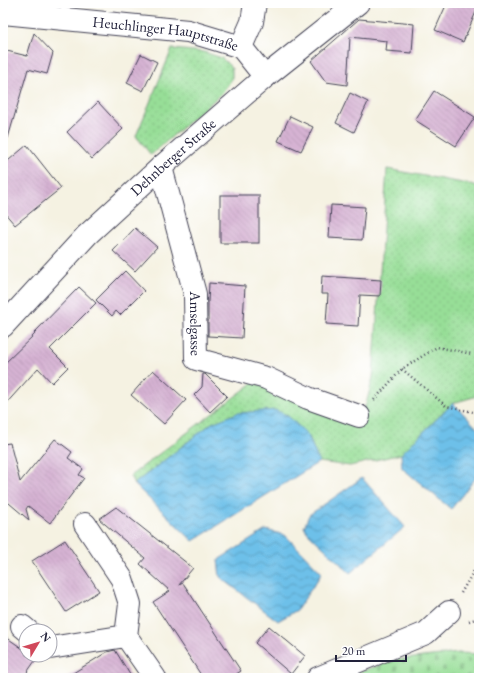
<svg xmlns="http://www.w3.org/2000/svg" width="482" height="681" font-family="'EB Garamond',serif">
	<defs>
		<pattern id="grass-dots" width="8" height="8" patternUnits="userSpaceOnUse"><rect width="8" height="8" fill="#97de97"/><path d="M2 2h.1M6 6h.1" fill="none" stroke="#82be83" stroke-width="1.8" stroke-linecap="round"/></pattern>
		<pattern id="cemetery-stones" width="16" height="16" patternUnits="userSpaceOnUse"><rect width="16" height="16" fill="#97de97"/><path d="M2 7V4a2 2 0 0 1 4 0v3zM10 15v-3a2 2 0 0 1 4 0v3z" fill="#82be83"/></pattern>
		<pattern id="water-waves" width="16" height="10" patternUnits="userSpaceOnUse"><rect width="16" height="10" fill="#6dc0e9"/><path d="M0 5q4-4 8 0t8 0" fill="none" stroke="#599cbe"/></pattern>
		<pattern id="building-back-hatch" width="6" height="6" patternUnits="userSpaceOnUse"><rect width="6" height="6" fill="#d6b2d3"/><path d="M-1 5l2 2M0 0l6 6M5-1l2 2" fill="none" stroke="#b799b6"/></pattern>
	</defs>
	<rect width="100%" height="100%" fill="#fff"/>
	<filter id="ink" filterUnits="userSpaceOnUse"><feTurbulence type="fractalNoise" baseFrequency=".025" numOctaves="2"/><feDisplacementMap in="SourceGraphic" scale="8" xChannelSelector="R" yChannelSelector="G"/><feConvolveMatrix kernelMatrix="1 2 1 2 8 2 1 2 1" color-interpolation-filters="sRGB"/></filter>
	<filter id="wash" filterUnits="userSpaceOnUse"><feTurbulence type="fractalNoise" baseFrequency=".012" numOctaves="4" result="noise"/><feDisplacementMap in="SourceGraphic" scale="16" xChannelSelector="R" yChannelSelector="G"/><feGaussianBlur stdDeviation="0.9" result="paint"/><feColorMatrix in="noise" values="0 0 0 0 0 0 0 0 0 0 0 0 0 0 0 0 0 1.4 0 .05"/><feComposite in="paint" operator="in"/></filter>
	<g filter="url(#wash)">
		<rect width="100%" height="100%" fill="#f5f2e2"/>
		<g fill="url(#grass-dots)" stroke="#5c8069">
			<polygon points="172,49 204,52 222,58 232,68 232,79 222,93 151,155 136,136"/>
			<polygon points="387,169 479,186 479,334 472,354 479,357 479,398 477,396 453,403 401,454 350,466 319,462 308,435 212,423 134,484 130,476 254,382 356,427 366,404 373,377"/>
		</g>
		<polygon fill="url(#cemetery-stones)" stroke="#5c8069" points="459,653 479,654 479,678 341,678 396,660"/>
		<g fill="url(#water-waves)" stroke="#487192">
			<polygon points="453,403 479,430 479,474 451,509 402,468 401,454"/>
			<polygon points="275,410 287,415 308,435 319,462 193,541 134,484 212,423 237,413"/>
			<polygon points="362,478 405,527 350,573 308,533 304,527 309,515"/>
			<polygon points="266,530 285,535 322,573 297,610 278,621 220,577 218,560"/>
		</g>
		<g id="blocks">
			<g fill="url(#building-back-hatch)">
				<polygon points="447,3 479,3 479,5 463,42 435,30"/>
				<polygon points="359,19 414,24 412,53 386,51 387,41 350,37 347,85 326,82 311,61"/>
				<polygon points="34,33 53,53 47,74 28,69 8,138 3,138 3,50 27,56"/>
				<polygon points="141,54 157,62 143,91 127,83"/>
				<polygon points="434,91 475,117 456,146 415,120"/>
				<polygon points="350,93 368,102 354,132 336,123"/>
				<polygon points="98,102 123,129 92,159 67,132"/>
				<polygon points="290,116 313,127 301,151 278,141"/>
				<polygon points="27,145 61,188 15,225 3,211 3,165"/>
				<rect x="220" y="195" width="39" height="48"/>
				<polygon points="331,205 365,207 362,240 329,238"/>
				<polygon points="135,228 157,247 135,271 113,251"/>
				<polygon points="125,271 144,291 120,315 116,311 112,316 96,300"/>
				<polygon points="322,276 381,280 380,296 360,295 358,326 326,324 328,294 321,294"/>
				<polygon points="209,283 245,286 242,338 208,336 208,302"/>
				<polygon points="79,287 96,303 50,349 68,367 52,383 38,368 3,407 3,365 35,334 34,333"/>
				<polygon points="153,370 186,400 164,424 131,395"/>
				<polygon points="203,374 205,374 227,396 210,412 194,395 202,387"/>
				<polygon points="55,439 72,452 68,458 83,469 79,475 84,478 50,523 28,506 26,509 29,520 3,498 3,444 10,443 20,482"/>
				<polygon points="116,507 193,568 179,585 183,583 241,671 230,678 203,678 153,602 170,591 140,564 145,558 99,519"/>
				<polygon points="65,540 99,591 66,612 32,561"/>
				<polygon points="269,626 305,656 291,674 255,643"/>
				<polygon points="3,635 26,651 26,655 32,655 37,658 23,678 3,678"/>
				<polygon points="115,650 132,678 65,678 107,652"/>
			</g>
		</g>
	</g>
	<g filter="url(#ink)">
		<use href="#blocks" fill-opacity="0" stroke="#424154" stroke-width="1"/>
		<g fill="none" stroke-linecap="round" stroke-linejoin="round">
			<g stroke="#424154" stroke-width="24">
				<g id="minor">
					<path id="s1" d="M3 13 188 31 241 47 265 77"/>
					<polyline points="241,47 252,22 255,3"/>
					<path id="s2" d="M161 167 195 294 196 359 266 378 308 398 359 416"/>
					<path id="s3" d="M3 326 87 235 161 167 265 77 358 3"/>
					<polyline points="22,626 28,631"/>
					<polyline points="126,636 155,678"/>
					<polyline points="50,648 126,636 130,604 122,579 85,524"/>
					<polyline points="318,678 426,633 449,612"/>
				</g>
			</g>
			<g stroke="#424154" stroke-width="2.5" stroke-dasharray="1 3" stroke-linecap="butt">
				<polyline points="402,369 446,406 478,413 479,414"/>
				<polyline points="374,400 402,369 437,347 472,354"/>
				<polyline points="461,593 479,562"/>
				<polyline points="469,621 479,618"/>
			</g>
			<use href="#minor" stroke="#fff" stroke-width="22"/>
		</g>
	</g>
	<g text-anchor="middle" stroke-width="3" stroke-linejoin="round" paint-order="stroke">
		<g font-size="15" fill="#22223b" stroke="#fff">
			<text dy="5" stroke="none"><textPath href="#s1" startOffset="164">Heuchlinger Hauptstraße</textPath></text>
			<text dy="5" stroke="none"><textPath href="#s3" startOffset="240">Dehnberger Straße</textPath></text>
			<text dy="5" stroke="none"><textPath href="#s2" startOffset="161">Amselgasse</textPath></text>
		</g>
	</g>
	<rect width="482" height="681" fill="none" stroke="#fff" stroke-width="16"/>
	<g transform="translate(38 643) rotate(52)"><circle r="19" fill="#ffffff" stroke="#a7a7b1"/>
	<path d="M0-3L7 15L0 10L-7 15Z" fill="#d1495b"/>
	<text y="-6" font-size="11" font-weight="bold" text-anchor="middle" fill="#22223b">N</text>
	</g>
	<path d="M336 655v6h70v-6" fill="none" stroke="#22223b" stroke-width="2"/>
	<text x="342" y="655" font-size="12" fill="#22223b" stroke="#ffffff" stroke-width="3" paint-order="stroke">20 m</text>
</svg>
